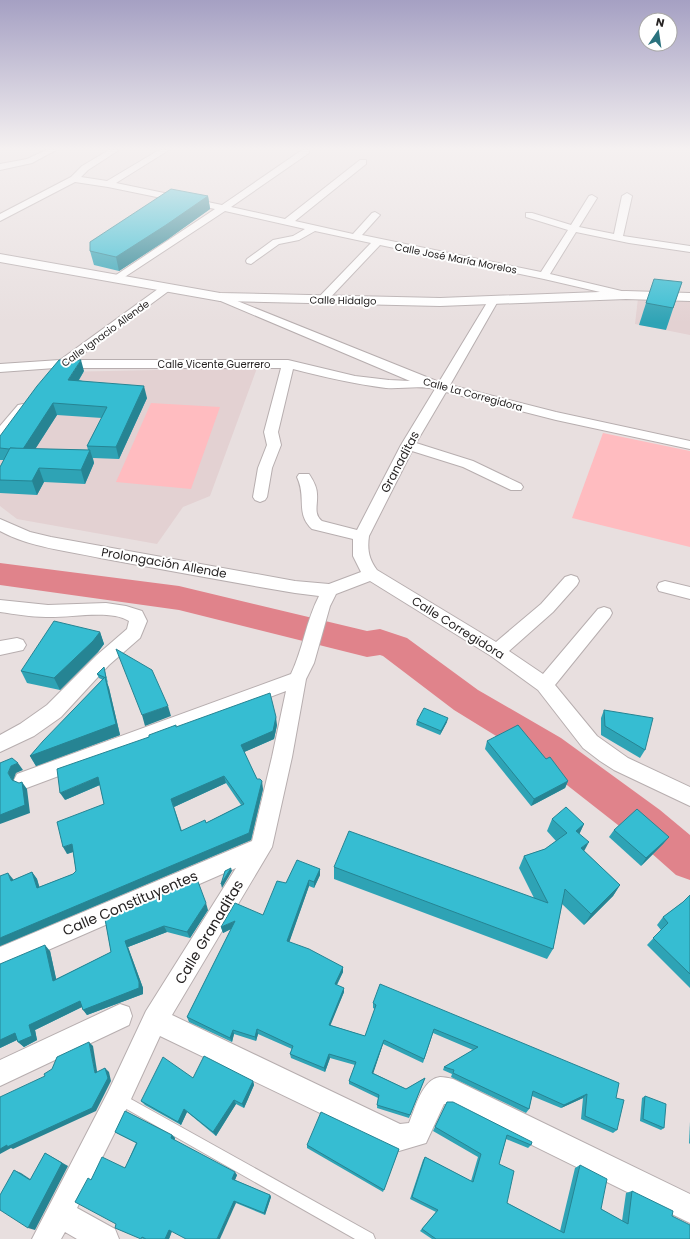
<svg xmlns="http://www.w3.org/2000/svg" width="690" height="1239" font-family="Poppins,sans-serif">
	<rect width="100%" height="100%" fill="#e8dfdf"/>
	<g fill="#e3d1d2">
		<polygon points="638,298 690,298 690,335 635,324"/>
		<polygon points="257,368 210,496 183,507 157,544 17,519 0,506 0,447 59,372"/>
	</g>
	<g fill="#ffbcc0">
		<polygon points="151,403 220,407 191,489 116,482"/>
		<polygon points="603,433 690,451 690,547 572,518"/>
	</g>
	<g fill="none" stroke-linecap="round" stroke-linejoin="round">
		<polygon fill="#e0838b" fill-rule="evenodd" points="0,563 179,586 367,631 380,629 407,638 478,690 561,738 660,810 690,835 690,880 676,875 632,836 535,760 454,710 383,656 380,655 367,657 179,610 0,585"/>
		<g stroke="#b7aeaf" stroke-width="2">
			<polygon id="service" points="120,1093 373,1234 375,1239 355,1239 116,1103 114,1099 116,1095"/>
		</g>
		<g stroke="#b7aeaf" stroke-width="2">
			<g id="minor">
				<polygon points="46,150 56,150 32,163 0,170 0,164 27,159"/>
				<polygon points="109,150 119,150 88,170 81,177 107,181 159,150 169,150 116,183 222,205 302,150 309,150 309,153 231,207 285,219 360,160 366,160 366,164 295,221 353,234 372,213 375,212 380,215 362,235 541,272 568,230 526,217 526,213 532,213 571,225 589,196 592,195 597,198 579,227 614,234 622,196 627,193 632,196 623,236 690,246 690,252 629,243 576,232 550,274 630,293 631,295 626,298 544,279 380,245 326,302 322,303 317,300 318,298 371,243 315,231 299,240 279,244 251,264 247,263 246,261 247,259 273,240 293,236 305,229 225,211 117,282 112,279 113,277 215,209 108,187 75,182 0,221 0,214 71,177 82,166"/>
				<path d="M166 285 170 286 171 288 170 290 75 360H288L355 376 389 380 410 381 216 299 215 297 220 294 439 382 488 301 493 298 498 301 450 385 556 412 690 441V449L556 420 446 392 416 443 473 461 521 484 523 487 521 490H511L463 467 412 451 369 536C367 550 369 559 377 570L496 642 541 604 565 577 571 575 577 577 579 581 577 585 553 612 509 651 543 674 598 609 604 607 610 609 612 613 610 617 555 685 597 736 628 758 690 787V806L614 770 600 761 583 748 538 690 491 656 370 581 336 594 330 606 314 663 306 679 292 757 272 847 172 1015 400 1124 409 1123C415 1109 422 1079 440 1077 444 1077 449 1078 453 1079L690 1194V1223L451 1105 444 1104 426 1143 399 1151 160 1036 126 1110 77 1208 115 1229 119 1239H77L65 1232 61 1239H32L108 1092 146 1011 236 868 0 971V947L252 841 272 757 286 691 24 789 17 786 14 780 17 774 291 674C303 649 306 621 319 596L295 593C230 582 165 570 100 558 67 551 29 547 0 531V519L30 532 51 537 295 581 329 584 361 572 353 556V539L312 529C295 513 307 498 297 477L299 474H309C313 480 317 487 317 494 318 505 313 514 322 521L357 530 401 445 435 389C419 385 402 389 386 388 354 384 324 377 293 369L278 432 281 445 272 468 267 497 265 500 260 502 255 500 253 497 258 468 267 445 264 432 281 368H66L60 370 55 368 0 372V364L60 360 162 286Z"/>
				<polygon points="23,404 30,408 5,437 0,438 0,426 18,405"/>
				<polygon points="665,581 690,587 690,599 659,591 657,587 659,583"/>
				<path d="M0 600 48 605 106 603 126 606 142 611 147 621 140 638 109 665 61 717 34 736 0 752V735L20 724 47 705 97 655 127 629 129 621C111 609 69 618 46 617 31 617 15 614 0 612Z"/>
				<polygon points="17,638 23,640 26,645 23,650 0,655 0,641"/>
				<polygon points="120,1004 129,1007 132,1016 129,1025 0,1086 0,1060"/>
			</g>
		</g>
		<g stroke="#b7aeaf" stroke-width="2">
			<polygon id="secondary" points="0,254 220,293 440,298 626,291 690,293 690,301 626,299 440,306 220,301 0,262"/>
		</g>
		<use href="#service" fill="#fff" fill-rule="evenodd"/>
		<use href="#minor" fill="#fff" fill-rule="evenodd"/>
		<use href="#secondary" fill="#fff" fill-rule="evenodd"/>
	</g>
	<g fill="#2ea3b5" fill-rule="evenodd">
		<polygon points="208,196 210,209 168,239 119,271 94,265 90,251"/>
		<polygon points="682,282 666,330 639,325 646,303"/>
		<path d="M84 371 79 380 147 398 119 459 93 458 94 463 85 484 44 482 37 495 0 493V467L4 460H0V436ZM57 415 102 418 87 446 88 450 35 449Z"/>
		<polygon points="100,632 104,644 98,652 60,690 27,683 21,671"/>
		<polygon points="105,671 108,683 107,682 109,688 120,735 36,766 30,756 103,680 99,678 97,674"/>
		<polygon points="604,710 645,750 640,758 601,735 601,718"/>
		<polygon points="417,721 447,722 440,735 416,725"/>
		<path d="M277 725 274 739 244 752 257 779 263 789 251 840 0 946 13 879V880L32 872 37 879 39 887 73 874 76 871 73 852 67 854 104 804 100 785 65 800 149 737 176 727ZM226 783 241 805 206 823 182 831 174 807Z"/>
		<polygon points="487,741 546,759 568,781 565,788 531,806 485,749"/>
		<polygon points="552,819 584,824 579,834 584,851 620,885 613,896 584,925 562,904 553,949 547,959 334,879 334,867 534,898 519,868 524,856 545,849 556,841 547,831"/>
		<polygon points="614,830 669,837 663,844 641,866 609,837"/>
		<polygon points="320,869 320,875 314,888 309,886 289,942 343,967 343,972 337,985 344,992 330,1025 365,1036 375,1009 373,1008 373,1003 616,1098 617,1130 613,1133 581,1119 583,1098 561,1108 532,1096 529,1109 526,1113 451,1077 452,1074 443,1070 444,1067 473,1050 433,1033 423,1063 383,1044 373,1073 406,1089 425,1078 409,1118 377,1108 378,1098 349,1084 349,1081 355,1065 330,1058 325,1072 291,1058 290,1054 292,1049 258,1034 256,1041 234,1034 232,1042 189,1022 187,1017 231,929 223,933 221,927 263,915 286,883"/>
		<polygon points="690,895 690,988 647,945 661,930 657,925 663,917 683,902"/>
		<polygon points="208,910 190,938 167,932 128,947 143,988 143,994 87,1015 82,1007 35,1030 37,1040 24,1047 18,1042 17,1040 0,1048 0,964 50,951 56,979 111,952 105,919"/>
		<polygon points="253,1081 254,1085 244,1108 236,1104 216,1136 187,1112 181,1125 145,1105 141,1101"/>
		<polygon points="645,1096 664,1128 661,1130 640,1121 642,1098"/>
		<polygon points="447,1102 531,1145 528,1148 506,1139 499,1164 507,1203 560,1231 575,1168 580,1165 601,1209 622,1221 626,1193 632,1191 672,1216 690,1239 432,1239 420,1231 436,1212 410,1199 423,1160 425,1157 471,1181 478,1157 433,1131"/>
		<polygon points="690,1122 690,1144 689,1143"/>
		<polygon points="115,1132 172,1135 175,1138 174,1141 237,1175 235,1180 270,1195 271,1197 265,1215 236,1203 172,1231 169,1239 143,1239 115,1228 116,1224 91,1179 125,1168 136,1143 120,1135"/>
		<polygon points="307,1145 399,1149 383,1192 307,1148"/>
	</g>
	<g fill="#268493">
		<polygon points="208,196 210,209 168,239 119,271 116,257"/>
		<polygon points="81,360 84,371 72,391 68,380"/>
		<polygon points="144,386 147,398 119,459 116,447"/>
		<polygon points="53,403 57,415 27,462 22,450"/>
		<polygon points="90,450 94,463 85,484 81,470"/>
		<polygon points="39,468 44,482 37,495 32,481"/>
		<polygon points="100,632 104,644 98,652 60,690 54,678"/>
		<polygon points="105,677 109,688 120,735 36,766 30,756"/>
		<polygon points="168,706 171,716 145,726 142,715"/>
		<polygon points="276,717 277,725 274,739 242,753 241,745"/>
		<polygon points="448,718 447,722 440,735 441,731"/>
		<polygon points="18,763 23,770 16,773 13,781 16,787 8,773 11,766"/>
		<polygon points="224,776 226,783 174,807 171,799"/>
		<polygon points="98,777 102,784 65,800 60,793"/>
		<polygon points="262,781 263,789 251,840 0,946 0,938 249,833"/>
		<polygon points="568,781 565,788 531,806 534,799"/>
		<polygon points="22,782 27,789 30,813 0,824 0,815"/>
		<polygon points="584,824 578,837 576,831"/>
		<polygon points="669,837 663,844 641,866 646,858"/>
		<polygon points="589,842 582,855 581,848"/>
		<polygon points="72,844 76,851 67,854 63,847"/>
		<polygon points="231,868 232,871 222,888 221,884"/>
		<polygon points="320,869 320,875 314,888 314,882"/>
		<polygon points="32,872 37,879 42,895 37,888"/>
		<polygon points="8,873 13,879 16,888 11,881"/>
		<polygon points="309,880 309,886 288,946 287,941"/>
		<polygon points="620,885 613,896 584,925 591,914"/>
		<polygon points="206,903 208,910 190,938 187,932"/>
		<polygon points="235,921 237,926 223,933 221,927"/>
		<polygon points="164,926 167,932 128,947 143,988 143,994 87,1015 83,1010 125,941"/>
		<polygon points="45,945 50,951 58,987 53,981"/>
		<polygon points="343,967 343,972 335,988 335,984"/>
		<polygon points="344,988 344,992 329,1029 329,1025"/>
		<polygon points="80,1001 84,1006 35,1030 37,1040 24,1047 18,1042 29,1025"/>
		<polygon points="257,1029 258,1034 256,1041 255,1037"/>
		<polygon points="233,1030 234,1034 232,1042 230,1038"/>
		<polygon points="15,1033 21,1038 0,1048 0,1040"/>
		<polygon points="384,1040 383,1044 372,1077 372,1073"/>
		<polygon points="89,1042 93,1046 98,1077 95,1073"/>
		<polygon points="329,1054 330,1058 325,1072 324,1068"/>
		<polygon points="105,1068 109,1072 111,1081 96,1111 13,1149 11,1148 0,1154 0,1149"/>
		<polygon points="253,1081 254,1085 244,1108 242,1104"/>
		<polygon points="587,1094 583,1098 561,1108 564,1105"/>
		<polygon points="234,1100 236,1104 216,1136 213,1132"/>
		<polygon points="184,1109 187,1112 181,1125 178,1122"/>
		<polygon points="172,1135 175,1138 174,1142 171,1138"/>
		<polygon points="45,1153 68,1166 35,1230 28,1228"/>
		<polygon points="14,1170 21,1173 36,1183 30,1180"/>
		<polygon points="235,1172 237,1175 234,1182 232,1179"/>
		<polygon points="270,1195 271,1197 265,1215 264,1213"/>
		<polygon points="234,1201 236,1203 220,1239 217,1239"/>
		<polygon points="169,1230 172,1231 169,1239 165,1239"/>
	</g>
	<g fill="#36bdd2" stroke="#268493" fill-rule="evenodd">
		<polygon points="171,189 208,196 166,225 116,257 90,251 90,242"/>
		<polygon points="654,279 682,282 673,308 646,303"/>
		<polygon points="59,360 81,360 68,380 144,386 116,447 87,446 107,407 53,403 23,449 10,448 9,449 0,448 0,436 37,386"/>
		<polygon points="10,448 90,450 81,470 39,468 32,481 0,480 0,467"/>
		<polygon points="54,621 100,632 93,641 54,678 21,671"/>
		<polygon points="116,649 152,670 168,706 142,715"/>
		<polygon points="104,667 106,678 97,674"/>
		<polygon points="105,677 116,724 30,756 43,741"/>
		<path d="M270 693 276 717 273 731 241 745 257 779H260L262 781 249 833 0 938V876L8 873 11 881 32 872 37 888 73 874 76 871 72 844 63 847 57 822 104 804 98 777 60 793 57 769 149 737V735L176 725V727ZM224 776 244 804 206 823 205 820 181 831 171 799Z"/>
		<polygon points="424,708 448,718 441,731 417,721"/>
		<polygon points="604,710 653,718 645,750 605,726"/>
		<polygon points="518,725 546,759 550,757 568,781 534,799 487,741"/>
		<polygon points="12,758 18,763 11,766 8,773 12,780 19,783 22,782 25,805 0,815 0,763"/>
		<polygon points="566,807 584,824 576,831 589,842 581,848 620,885 591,914 565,889 553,949 334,867 349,831 548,903 524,856 545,849 567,833 552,819"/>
		<polygon points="637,809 669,837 646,858 614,830"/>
		<polygon points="297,860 320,869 314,882 309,880 287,941 309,949 343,967 335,984 344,988 329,1025 365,1036 376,1005 373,1003 380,984 619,1083 616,1098 624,1100 617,1130 585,1116 587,1094 564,1105 533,1091 529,1109 453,1073 454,1070 444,1067 478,1047 434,1029 424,1059 384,1040 372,1073 406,1089 425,1078 410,1115 377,1105 379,1095 349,1081 356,1062 329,1054 324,1068 290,1054 293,1046 257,1029 255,1037 233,1030 230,1038 187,1017 235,921 221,927 235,903 263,915 277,881 286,883"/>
		<polygon points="231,868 221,884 225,871"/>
		<polygon points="197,879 206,903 187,932 164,926 125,941 139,982 139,988 83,1010 80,1001 29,1025 32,1036 18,1042 15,1033 0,1040 0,964 45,945 53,981 111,952 105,919"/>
		<polygon points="690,895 690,974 653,938 668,923 663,917 683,902"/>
		<polygon points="89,1042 95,1073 105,1068 108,1078 92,1108 7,1147 7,1145 0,1149 0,1097 45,1076 44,1074 52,1069 57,1057"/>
		<polygon points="204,1056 253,1081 242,1104 234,1100 213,1132 184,1109 178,1122 141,1101 163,1057 193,1078"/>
		<polygon points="645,1096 666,1104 664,1128 643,1119"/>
		<polygon points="447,1102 453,1102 532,1142 531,1145 507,1135 499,1164 514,1171 507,1203 564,1233 580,1165 607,1179 601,1209 628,1224 632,1191 673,1211 672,1216 690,1225 690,1239 436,1239 422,1229 438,1210 412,1197 425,1157 473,1182 481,1154 435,1127"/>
		<polygon points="125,1111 172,1135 171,1138 235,1172 232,1179 270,1195 264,1213 234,1201 217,1239 186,1239 169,1230 165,1239 146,1239 142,1237 141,1239 115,1228 116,1224 75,1202 88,1178 91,1180 102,1157 125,1168 137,1143 115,1132"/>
		<polygon points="321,1112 399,1149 384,1190 307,1145"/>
		<polygon points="45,1153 62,1163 28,1228 0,1210 0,1195 14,1170 30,1180"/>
	</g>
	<linearGradient id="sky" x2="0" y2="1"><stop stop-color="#a5a0c3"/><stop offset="0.46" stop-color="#f5f1f1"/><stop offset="1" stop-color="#f5f1f1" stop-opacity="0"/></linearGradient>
	<rect width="690" height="323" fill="url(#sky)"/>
	<g text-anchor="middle" stroke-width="4" stroke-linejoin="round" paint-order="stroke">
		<g font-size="10" fill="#262323" stroke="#fff">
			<text transform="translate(456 258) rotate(11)" y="4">Calle José María Morelos</text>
			<text transform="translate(343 300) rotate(1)" y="4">Calle Hidalgo</text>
			<text transform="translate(105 333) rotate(-36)" y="4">Calle Ignacio Allende</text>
			<text x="214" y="368">Calle Vicente Guerrero</text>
			<text transform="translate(473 394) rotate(15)" y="4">Calle La Corregidora</text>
		</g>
		<g font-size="12" fill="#262323" stroke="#fff">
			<text transform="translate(400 462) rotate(-62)" y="4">Granaditas</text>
			<text transform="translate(164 563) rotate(10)" y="4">Prolongación Allende</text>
			<text transform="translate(458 628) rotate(32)" y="4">Calle Corregidora</text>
		</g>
		<g font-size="14" fill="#262323" stroke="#fff">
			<text transform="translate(130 903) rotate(-23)" y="5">Calle Constituyentes</text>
			<text transform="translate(209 932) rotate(-59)" y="5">Calle Granaditas</text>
		</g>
	</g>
	<g transform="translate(658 32) rotate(13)"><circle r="19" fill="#ffffff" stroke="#a8a7a7"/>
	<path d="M0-3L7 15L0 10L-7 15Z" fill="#2a727e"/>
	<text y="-6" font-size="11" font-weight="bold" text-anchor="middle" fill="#262323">N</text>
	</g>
</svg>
